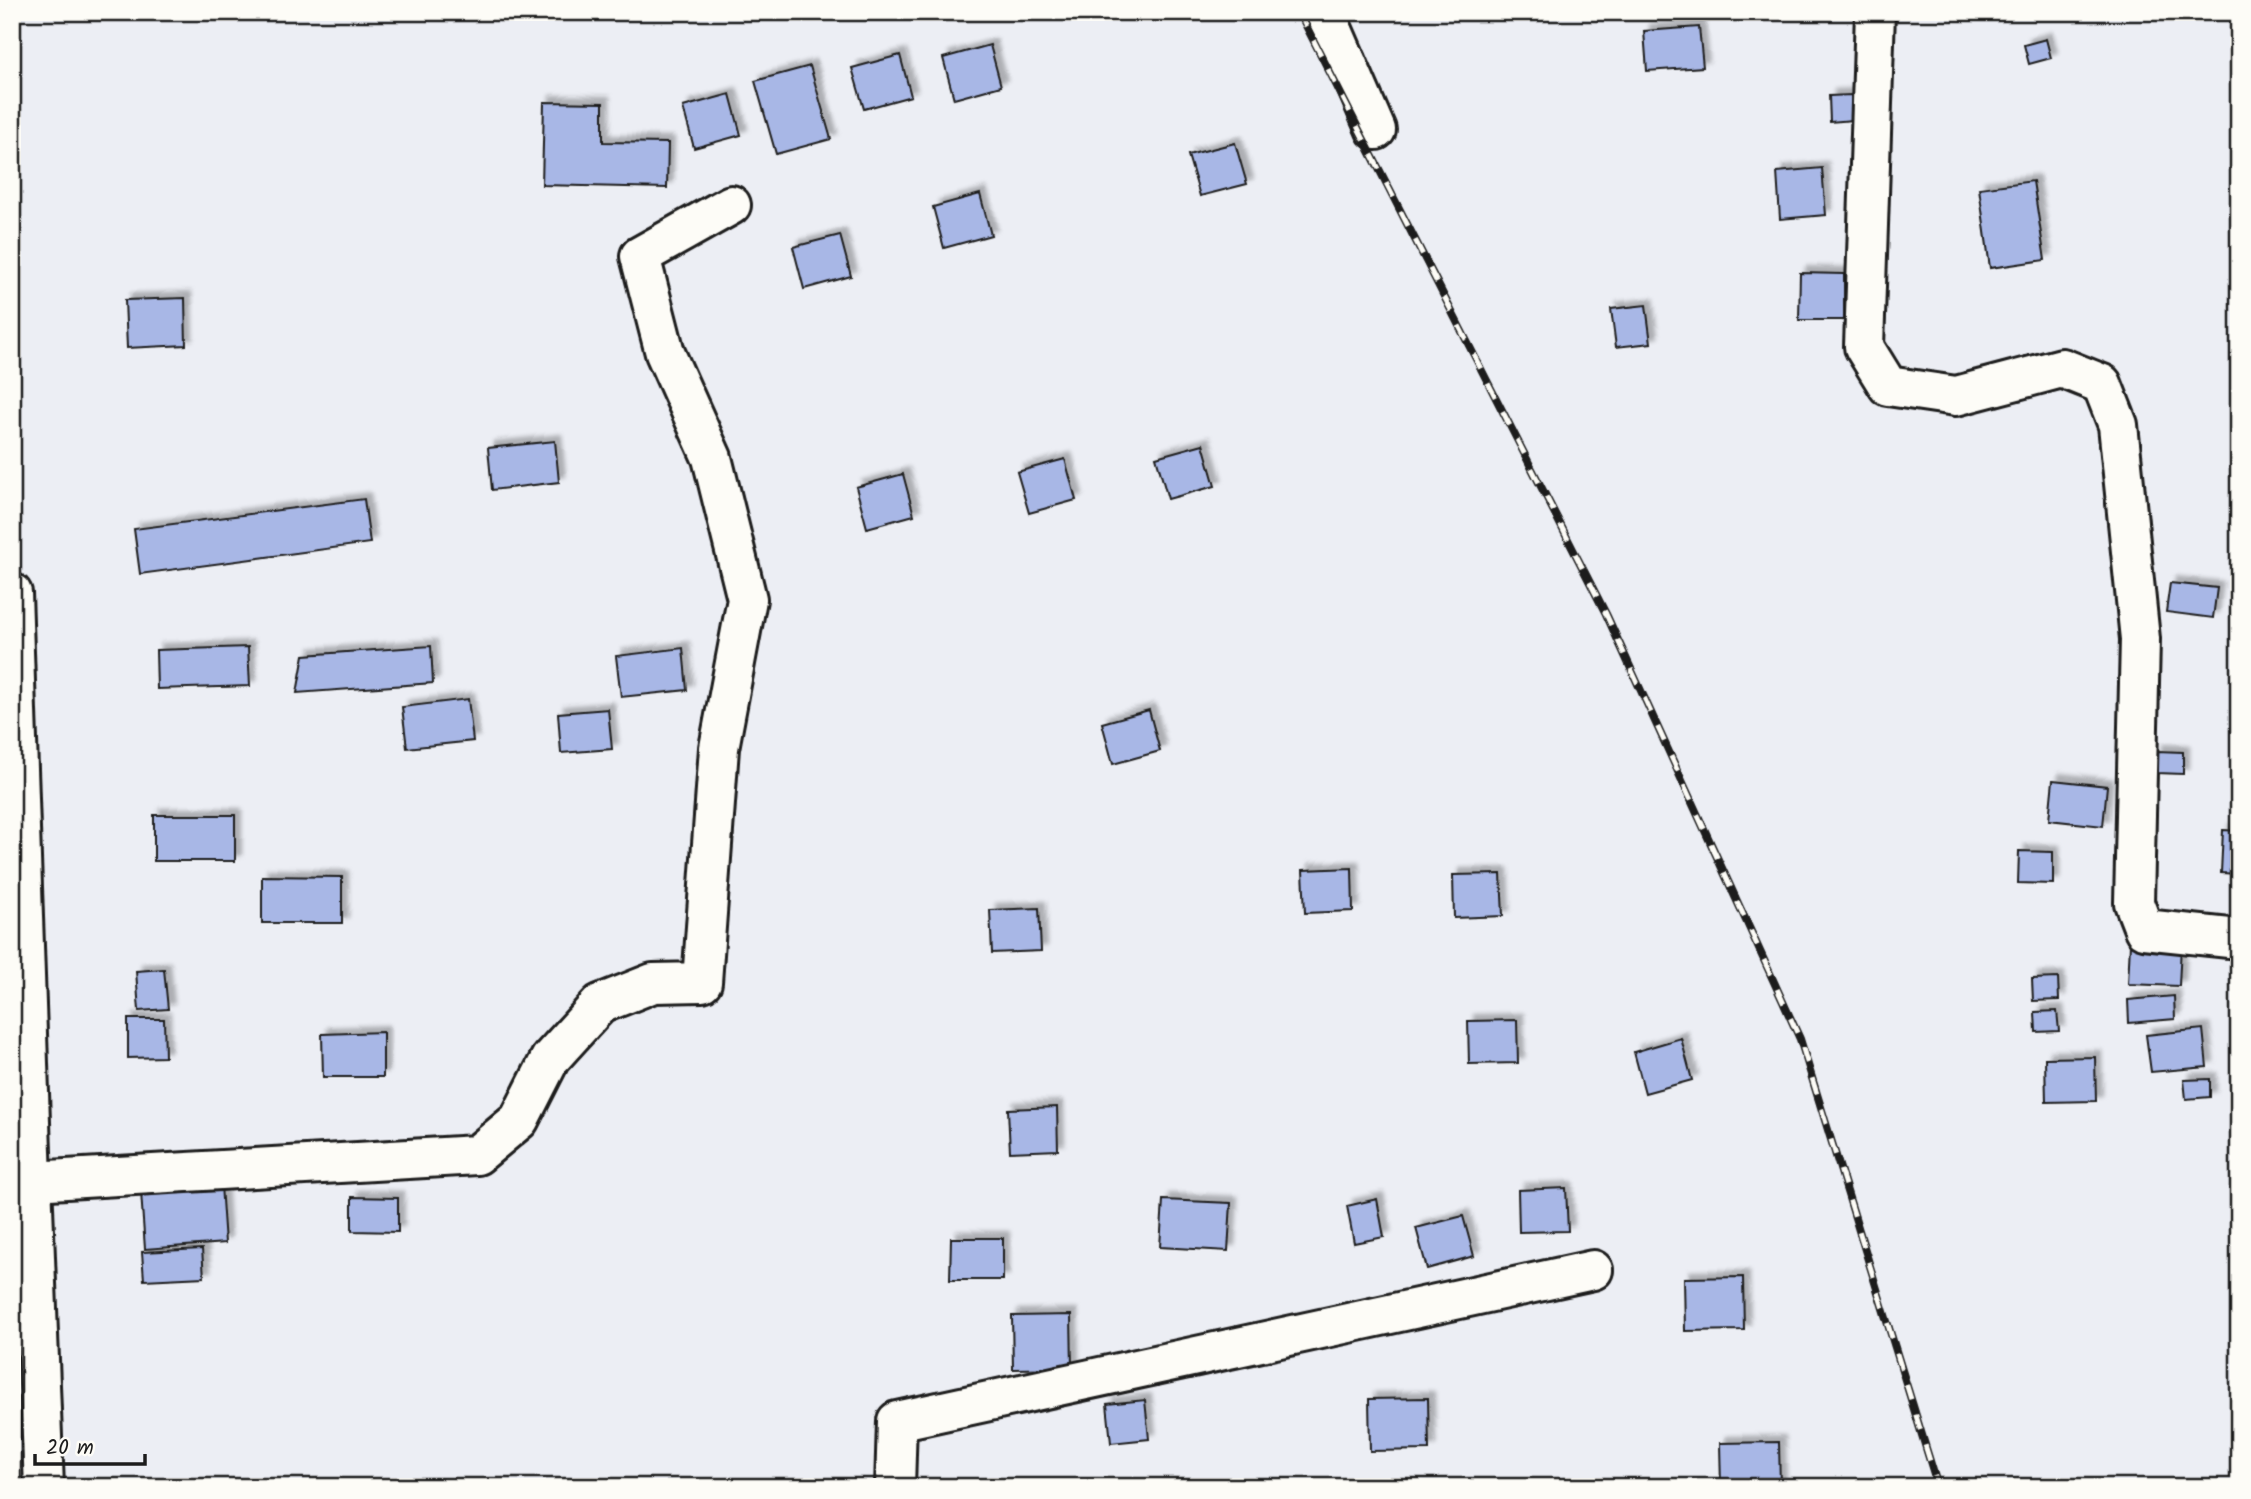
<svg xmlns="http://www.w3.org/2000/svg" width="2251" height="1499" font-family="Kalam,sans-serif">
	<defs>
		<filter id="shadow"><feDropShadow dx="6" dy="-6" stdDeviation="2" flood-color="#0004"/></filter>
	</defs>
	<rect width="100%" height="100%" fill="#eceef4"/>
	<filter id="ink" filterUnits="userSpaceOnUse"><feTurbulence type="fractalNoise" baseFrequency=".0143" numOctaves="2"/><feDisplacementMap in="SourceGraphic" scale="14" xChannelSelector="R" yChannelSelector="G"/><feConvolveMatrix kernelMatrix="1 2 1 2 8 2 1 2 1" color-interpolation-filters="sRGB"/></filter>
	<g filter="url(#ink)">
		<g fill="#a8b7e6" stroke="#1c1c1c" stroke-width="2" filter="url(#shadow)">
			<polygon points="1699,27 1703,67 1647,71 1644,31"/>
			<polygon points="2046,39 2051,58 2029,64 2024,45"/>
			<polygon points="990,45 1001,86 954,99 943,58"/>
			<polygon points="900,55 911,96 864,109 852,68"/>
			<polygon points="810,66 831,139 776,154 755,81"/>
			<polygon points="730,94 741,135 694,148 683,107"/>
			<polygon points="1851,95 1853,120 1830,122 1829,96"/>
			<polygon points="544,102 603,103 603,142 668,143 667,188 542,185"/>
			<polygon points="1235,143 1247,184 1200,196 1188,155"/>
			<polygon points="1822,168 1826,215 1780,219 1777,172"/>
			<polygon points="2033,181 2045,260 1990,268 1979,188"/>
			<polygon points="980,194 991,235 944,248 933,207"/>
			<polygon points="840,235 851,276 804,289 793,247"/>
			<polygon points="1800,273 1844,274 1844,320 1799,320"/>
			<polygon points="185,298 186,345 127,348 125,300"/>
			<polygon points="1646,305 1651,343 1616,347 1611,309"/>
			<polygon points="555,441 559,482 492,490 488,448"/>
			<polygon points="1203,444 1215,486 1168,499 1156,457"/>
			<polygon points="1065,459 1076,500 1029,513 1017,472"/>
			<polygon points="903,474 914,515 867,528 856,487"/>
			<polygon points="364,499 370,543 140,574 134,529"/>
			<polygon points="2170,583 2217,588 2213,618 2166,612"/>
			<polygon points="431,646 433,683 297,693 304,655"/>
			<polygon points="248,647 250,686 157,689 156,650"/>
			<polygon points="683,648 687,690 621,697 616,656"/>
			<polygon points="468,699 473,741 407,748 402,707"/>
			<polygon points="608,709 612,749 561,753 558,713"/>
			<polygon points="1149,710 1160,751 1113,764 1102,723"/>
			<polygon points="2157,751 2183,752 2183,774 2157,773"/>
			<polygon points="2053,780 2107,786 2103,826 2049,820"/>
			<rect x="154" y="815" width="81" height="46"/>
			<polygon points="2223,830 2239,831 2239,874 2221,873"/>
			<polygon points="2019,851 2053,852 2053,884 2018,883"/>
			<polygon points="1352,868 1353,911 1305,913 1303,870"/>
			<polygon points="1501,874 1503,916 1454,918 1453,875"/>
			<polygon points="262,876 342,877 342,923 262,923"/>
			<polygon points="1039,908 1041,951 992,953 990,910"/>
			<polygon points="2130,943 2181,945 2179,986 2128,984"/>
			<polygon points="164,969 168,1009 139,1011 136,971"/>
			<polygon points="2058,978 2059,1000 2033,1001 2032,979"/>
			<polygon points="2174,996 2175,1019 2129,1023 2128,1000"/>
			<polygon points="2057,1011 2059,1031 2036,1032 2035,1012"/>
			<polygon points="128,1019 164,1019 165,1057 128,1058"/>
			<polygon points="1517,1020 1518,1063 1469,1064 1468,1021"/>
			<polygon points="2203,1029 2207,1067 2151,1072 2146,1035"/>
			<polygon points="383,1032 383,1077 323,1077 322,1034"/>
			<polygon points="1681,1038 1692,1080 1645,1093 1634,1052"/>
			<polygon points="2095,1057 2096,1101 2046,1102 2045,1058"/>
			<polygon points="2210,1079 2210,1097 2186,1099 2184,1080"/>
			<polygon points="1057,1107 1058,1150 1010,1152 1008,1109"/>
			<polygon points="221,1185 225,1243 145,1249 141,1192"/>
			<polygon points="1566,1188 1568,1231 1519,1232 1518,1190"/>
			<polygon points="352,1197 398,1198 398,1232 352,1231"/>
			<polygon points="1377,1199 1384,1237 1354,1243 1347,1206"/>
			<polygon points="1163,1200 1231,1203 1228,1251 1160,1247"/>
			<polygon points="1463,1216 1474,1256 1427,1269 1416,1228"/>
			<polygon points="951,1238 1003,1238 1003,1280 950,1280"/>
			<polygon points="202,1249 204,1277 144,1280 142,1252"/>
			<polygon points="1743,1277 1744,1330 1685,1331 1684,1278"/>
			<polygon points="1071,1315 1072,1368 1013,1369 1012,1316"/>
			<polygon points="1428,1398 1429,1450 1370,1451 1369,1399"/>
			<polygon points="1145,1400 1149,1439 1111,1443 1107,1404"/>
			<polygon points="1779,1442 1780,1487 1721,1487 1720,1443"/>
		</g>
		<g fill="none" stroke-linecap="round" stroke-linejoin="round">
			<g stroke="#1c1c1c" stroke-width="44">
				<g id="street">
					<polyline points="1325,12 1376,130"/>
					<polyline points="1875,12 1864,347 1888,386 1956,396 2062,368 2102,384 2118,425 2140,639 2134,903 2144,929 2239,939"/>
					<polyline points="32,1181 477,1155 519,1120 550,1059 600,1004 653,983 702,982 719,748 747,599 712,458 665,353 640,256 731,205"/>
					<polyline points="895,1487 897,1421 1593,1270"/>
				</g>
			</g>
			<g stroke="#1c1c1c" stroke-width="44">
				<polyline id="highway" points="12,593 32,1181 44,1487"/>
			</g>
			<use href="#street" stroke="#fdfcf7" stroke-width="38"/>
			<use href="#highway" stroke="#fdfcf7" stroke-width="38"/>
			<g stroke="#1c1c1c" stroke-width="8">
				<polyline id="rail" points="1299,12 1606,614 1800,1039 1938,1487"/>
			</g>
			<use href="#rail" stroke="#fdfcf7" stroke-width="5" stroke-dasharray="16" stroke-linecap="butt"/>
		</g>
	</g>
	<rect width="2251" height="1499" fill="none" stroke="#fdfcf7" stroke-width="42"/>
	<rect x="21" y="21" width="2209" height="1457" fill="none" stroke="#1c1c1c" stroke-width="2.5" filter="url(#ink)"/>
	<path d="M35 1454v10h110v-10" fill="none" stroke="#1c1c1c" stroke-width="3.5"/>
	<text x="46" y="1454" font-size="21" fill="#1c1c1c" stroke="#fdfcf7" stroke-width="5" paint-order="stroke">20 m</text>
</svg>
